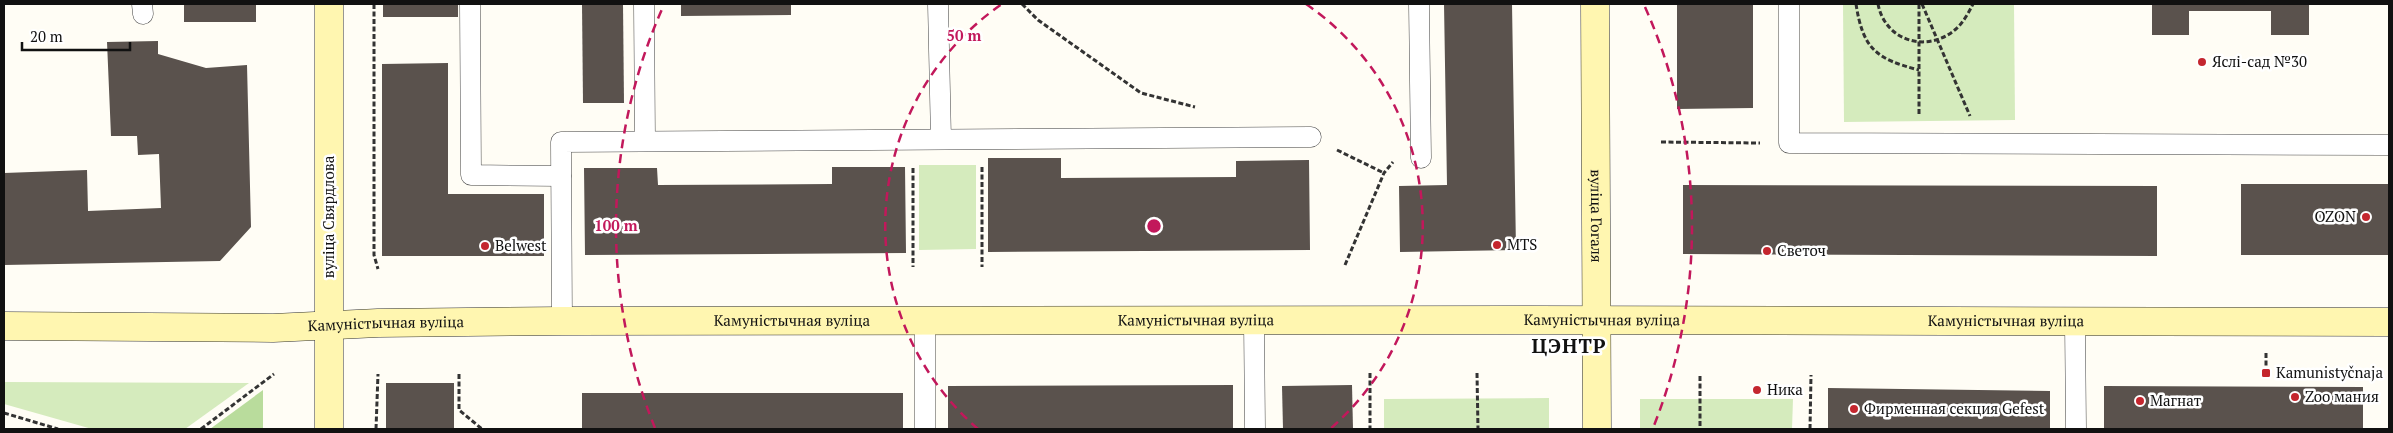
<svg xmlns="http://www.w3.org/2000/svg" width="2393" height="433" font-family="'PT Serif',serif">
	<rect width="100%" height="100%" fill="#fffdf5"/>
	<g fill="#d5ebbd">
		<polygon points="1843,4 2014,4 2015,120 1844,122"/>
		<polygon points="919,165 976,165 976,249 919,250"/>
		<polygon points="4,382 249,383 185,429 92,429 4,404"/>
		<polygon points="1549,398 1549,429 1384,429 1384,399"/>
		<polygon points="1640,399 1793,399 1792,429 1640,429"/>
	</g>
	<polygon fill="#b9dc9c" points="263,390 263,429 210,429"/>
	<g fill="#5a524d">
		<rect x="184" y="4" width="72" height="18"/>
		<rect x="383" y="4" width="75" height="13"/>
		<polygon points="582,4 623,4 624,103 583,103"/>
		<polygon points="681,4 791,4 791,15 681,16"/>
		<polygon points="1444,4 1512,4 1516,250 1400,252 1399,186 1447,185"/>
		<polygon points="1677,4 1753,4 1753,108 1677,109"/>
		<polygon points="2152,4 2309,4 2309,35 2271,35 2271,11 2189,11 2189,35 2152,35"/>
		<polygon points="158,41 158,54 206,68 247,65 251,227 220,261 4,265 4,173 87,170 88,211 161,208 159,154 138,155 137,136 111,136 107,42"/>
		<polygon points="448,63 448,194 544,194 544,256 382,256 382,64"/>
		<polygon points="988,158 1061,158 1061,178 1236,177 1236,161 1309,160 1310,250 988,252"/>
		<polygon points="832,167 905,167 906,253 585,255 584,168 657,168 658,185 832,184"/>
		<rect x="2241" y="184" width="148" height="71"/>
		<polygon points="1683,185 2157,186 2157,256 1683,254"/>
		<rect x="386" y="383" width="68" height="46"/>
		<polygon points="1233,385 1233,429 948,429 948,386"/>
		<polygon points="1352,385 1353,429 1283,429 1282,386"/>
		<polygon points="2104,386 2363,387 2363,429 2104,429"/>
		<polygon points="1828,388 2050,391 2050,429 1828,429"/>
		<rect x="582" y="393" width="321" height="36"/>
	</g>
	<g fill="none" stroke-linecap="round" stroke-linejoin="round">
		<g stroke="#444" stroke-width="21">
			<g id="lane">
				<polyline points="142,4 143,14"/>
				<polyline points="470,4 471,175 561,176"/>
				<polyline points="644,4 645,141"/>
				<polyline points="938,4 941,139"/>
				<polyline points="1419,4 1421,158"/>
				<polyline points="1789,4 1789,143 2389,145"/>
				<polyline points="562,321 561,142 1311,137"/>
				<polyline points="1254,321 1255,429"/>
				<polyline points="2075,322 2076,429"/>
				<polyline points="925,429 925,323"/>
			</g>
		</g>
		<g stroke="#333" stroke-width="29">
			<g id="secondary">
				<path id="s1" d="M1595 4 1597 429"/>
				<path id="s2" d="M4 326 273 328 378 323 562 321 1530 320 2389 322"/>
				<polyline points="329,429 329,4"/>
			</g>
		</g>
		<g stroke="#333" stroke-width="3" stroke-dasharray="5 2.5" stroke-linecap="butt">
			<polyline points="374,4 374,255 378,269"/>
			<polyline points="1022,4 1038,20 1141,93 1195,107"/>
			<path d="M1856 4C1863 49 1876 59 1919 70"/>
			<path d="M1878 4C1885 41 1927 54 1956 29 1963 23 1969 12 1973 4"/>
			<polyline points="1919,4 1919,116"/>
			<polyline points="1922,4 1970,116"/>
			<polyline points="1661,142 1760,143"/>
			<polyline points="1337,150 1384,173"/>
			<polyline points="982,167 982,267"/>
			<polyline points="913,168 913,267"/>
			<polyline points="1345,265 1384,173 1393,162"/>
			<polyline points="2266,353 2266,373"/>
			<polyline points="1370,373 1370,429"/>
			<polyline points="1477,373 1478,429"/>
			<polyline points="459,374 459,410 482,429"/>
			<polyline points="1700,376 1700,429"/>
			<polyline points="4,413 58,429"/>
			<polyline points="201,429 274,374"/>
			<polyline points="376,429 378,374"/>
			<polyline points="1810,429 1811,375"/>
		</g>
		<use href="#lane" stroke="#fff" stroke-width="20"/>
		<use href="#secondary" stroke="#fff6b0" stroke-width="28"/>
	</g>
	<g fill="none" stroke="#c2185b" stroke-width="2.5" stroke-dasharray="9 6">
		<path d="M978 429A269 269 0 0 1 1002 4M1306 4A269 269 0 0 1 1330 429"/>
		<path d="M655 428A538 538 0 0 1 663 7M1645 7A538 538 0 0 1 1653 428"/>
	</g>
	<g fill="#c4262e" stroke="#fff" stroke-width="2">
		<circle cx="2202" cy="62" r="5"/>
		<circle cx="2366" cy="217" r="5"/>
		<circle cx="1497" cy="245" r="5"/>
		<circle cx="485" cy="246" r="5"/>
		<circle cx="1767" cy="251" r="5"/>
		<rect x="2261" y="368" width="10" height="10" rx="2.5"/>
		<circle cx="1757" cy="390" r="5"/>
		<circle cx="2295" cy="397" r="5"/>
		<circle cx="2140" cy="401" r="5"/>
		<circle cx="1854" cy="409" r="5"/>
	</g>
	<g text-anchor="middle" stroke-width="5" stroke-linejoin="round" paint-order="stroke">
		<g font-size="15" fill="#111" stroke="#fff" text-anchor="start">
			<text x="2212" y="67">Яслі-сад №30</text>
			<text x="2356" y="222" text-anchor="end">OZON</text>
			<text x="1507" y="250">MTS</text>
			<text x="495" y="251">Belwest</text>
			<text x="1777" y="256">Светоч</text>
			<text x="2276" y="378">Kamunistyčnaja</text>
			<text x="1767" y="395">Ника</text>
			<text x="2305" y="402">Zoo мания</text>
			<text x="2150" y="406">Магнат</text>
			<text x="1864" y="414">Фирменная секция Gefest</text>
		</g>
		<g font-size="15" fill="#111" stroke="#fff">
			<text dy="5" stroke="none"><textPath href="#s1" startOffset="212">вуліца Гогаля</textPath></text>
			<text transform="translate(329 217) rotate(-90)" y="5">вуліца Свярдлова</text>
			<text dy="5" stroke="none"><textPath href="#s2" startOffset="1192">Камуністычная вуліца</textPath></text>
			<text dy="5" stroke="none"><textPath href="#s2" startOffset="1598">Камуністычная вуліца</textPath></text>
			<text dy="5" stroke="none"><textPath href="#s2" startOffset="788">Камуністычная вуліца</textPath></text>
			<text dy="5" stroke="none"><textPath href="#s2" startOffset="2002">Камуністычная вуліца</textPath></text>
			<text dy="5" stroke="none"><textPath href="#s2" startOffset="382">Камуністычная вуліца</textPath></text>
		</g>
		<g font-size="20" font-weight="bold" letter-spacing="1" fill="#111" stroke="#fff">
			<text x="1569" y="353">ЦЭНТР</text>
		</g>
	</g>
	<circle cx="1154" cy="226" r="8" fill="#c2185b" stroke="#fff" stroke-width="2.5"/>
	<g font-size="15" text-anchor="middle" font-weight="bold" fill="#c2185b" stroke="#fff" stroke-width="5" stroke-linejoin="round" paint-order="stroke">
		<text x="964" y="41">50 m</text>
		<text x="616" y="231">100 m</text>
	</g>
	<rect width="2393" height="433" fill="none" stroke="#111111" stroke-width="10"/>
	<path d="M22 42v8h108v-8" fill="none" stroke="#111111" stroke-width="2.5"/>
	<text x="30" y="42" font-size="15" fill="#111111" stroke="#ffffff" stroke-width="4" paint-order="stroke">20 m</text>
</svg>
